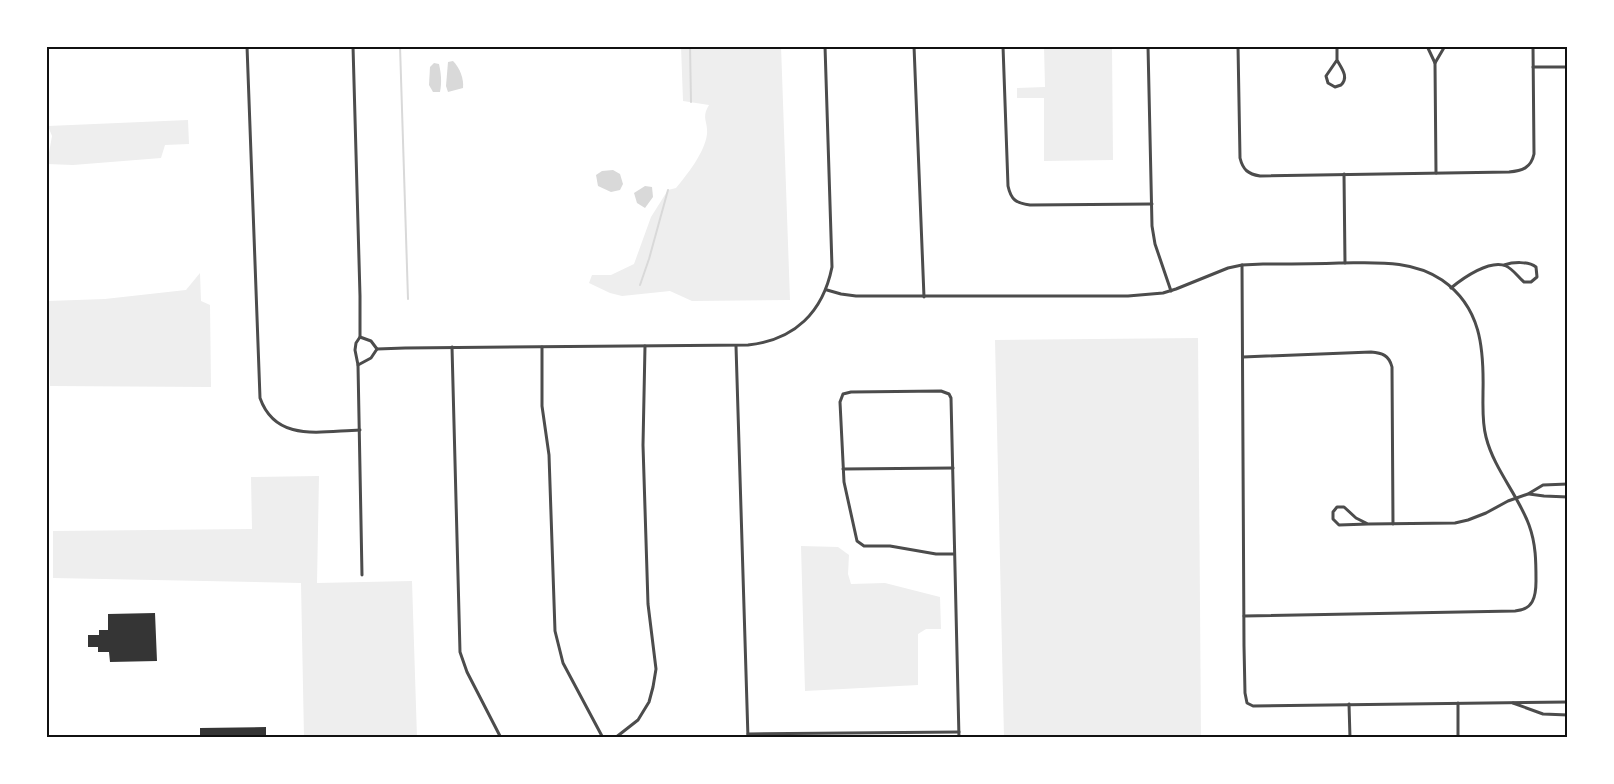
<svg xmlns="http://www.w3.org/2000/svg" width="1614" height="784" font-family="Rubik,sans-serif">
	<rect width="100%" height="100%" fill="#fff"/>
	<g fill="#eee">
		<path d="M681 46H781L790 300 692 301 670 291 622 296 610 293 589 283 592 275H611L634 264 651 217 668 190 676 188C687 175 705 152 707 134 708 121 701 118 709 105L683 101Z"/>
		<polygon points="1044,46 1112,46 1113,160 1044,161 1044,98 1017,98 1017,88 1045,87"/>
		<polygon points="188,120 189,144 165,145 161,158 73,165 47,164 52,136 48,126"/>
		<polygon points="200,273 201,301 210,305 211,387 50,386 48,301 105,299 186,290"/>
		<polygon points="1198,338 1201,738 1004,738 995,340"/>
		<polygon points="319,476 317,583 412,581 417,738 304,738 301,583 53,578 53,531 252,529 251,477"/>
		<polygon points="801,546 838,547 849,555 848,574 851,584 885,583 940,597 941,629 926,629 918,634 918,685 805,691"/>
	</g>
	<g fill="#d9d9d9">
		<path d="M453 61C460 68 464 79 463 88L448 92 446 86 448 62Z"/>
		<path d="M434 63 439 64C441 73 442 82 440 92H433L429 85 430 67Z"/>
		<polygon points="613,170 620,174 623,184 620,190 611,192 598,186 596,175 602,171"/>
		<polygon points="645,186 652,187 653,197 645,208 637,203 634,193"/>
	</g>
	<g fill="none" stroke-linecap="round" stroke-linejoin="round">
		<g stroke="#d9d9d9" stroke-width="2">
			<polyline points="400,46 408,299"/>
			<polyline points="690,46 691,102"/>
			<polyline points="640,285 649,259 668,190"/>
		</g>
	</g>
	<g fill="#353535">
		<polygon points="155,613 157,661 110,662 109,652 98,652 98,647 88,647 88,635 99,635 99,630 108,630 108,614"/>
		<polygon points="266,727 266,738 200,738 200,728"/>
	</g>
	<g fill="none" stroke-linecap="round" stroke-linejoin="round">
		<g stroke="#4c4c4c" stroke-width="3">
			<path d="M247 46 260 398C276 443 321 431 360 430"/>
			<polyline points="353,46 360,296 360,337 356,343 355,350 358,365 362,575"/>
			<polyline points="914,46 924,297"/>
			<path d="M1003 46 1008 186C1011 200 1016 203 1030 205L1152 204"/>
			<polyline points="1148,46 1152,226 1155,244 1171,291"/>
			<path d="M1238 46 1240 158C1243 170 1248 174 1260 176L1509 172C1522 171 1531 168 1534 154L1533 46"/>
			<polyline points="1427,46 1435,63 1436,173"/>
			<path d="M1337 60C1342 69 1349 77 1341 85L1335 87 1328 83 1326 76 1337 60V46"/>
			<polyline points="1435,63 1445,46"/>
			<polyline points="1533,67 1568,67"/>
			<polyline points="1344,174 1345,263"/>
			<polyline points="1242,265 1244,646 1245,693 1247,703 1253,706 1568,702"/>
			<path d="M1451 288C1463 278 1490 259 1506 266 1513 269 1518 277 1524 282H1531L1537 277 1536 267C1528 261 1513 262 1504 265"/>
			<path d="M827 290 841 294 856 296H1128L1163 293 1176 289 1228 268 1242 265 1263 264C1288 264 1314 264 1339 263 1374 263 1411 259 1442 280 1481 307 1484 348 1483 392 1483 407 1482 422 1486 437 1494 469 1518 495 1529 525 1536 544 1536 562 1536 581 1536 597 1533 610 1515 611L1244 616"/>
			<polyline points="736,346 748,738"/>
			<polyline points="452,347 460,652 467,672 501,738"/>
			<polyline points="542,347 542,406 549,455 555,631 563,663 603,738"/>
			<path d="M377 349 405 348 748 345C795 340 823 312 832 267L825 46"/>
			<path d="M1243 357 1371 352C1382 353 1389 355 1392 367L1393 524"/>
			<polyline points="358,365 371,358 377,349 371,341 360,337"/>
			<polyline points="843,469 953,468"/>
			<polyline points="1529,494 1544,496 1568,497"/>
			<polyline points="1368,524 1339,525 1333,519 1333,512 1337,507 1344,507 1356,518 1368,524 1455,523 1468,520 1486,513 1508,501 1528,494 1543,485 1568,484"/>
			<polyline points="954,554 936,554 890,546 864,546 857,541 844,482 840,402 843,394 851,392 941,391 949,394 951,398 959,738"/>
			<polyline points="1513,703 1543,714 1568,715"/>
			<polyline points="1349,704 1350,738"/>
			<polyline points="748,734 959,732"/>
			<polyline points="615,738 638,720 649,702 653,687 656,669 648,604 643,445 645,346"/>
			<polyline points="1458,738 1458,703"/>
		</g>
	</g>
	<rect width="1614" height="784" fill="none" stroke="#ffffff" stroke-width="95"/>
	<rect x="48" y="48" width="1518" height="688" fill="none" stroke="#111" stroke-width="2"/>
</svg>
